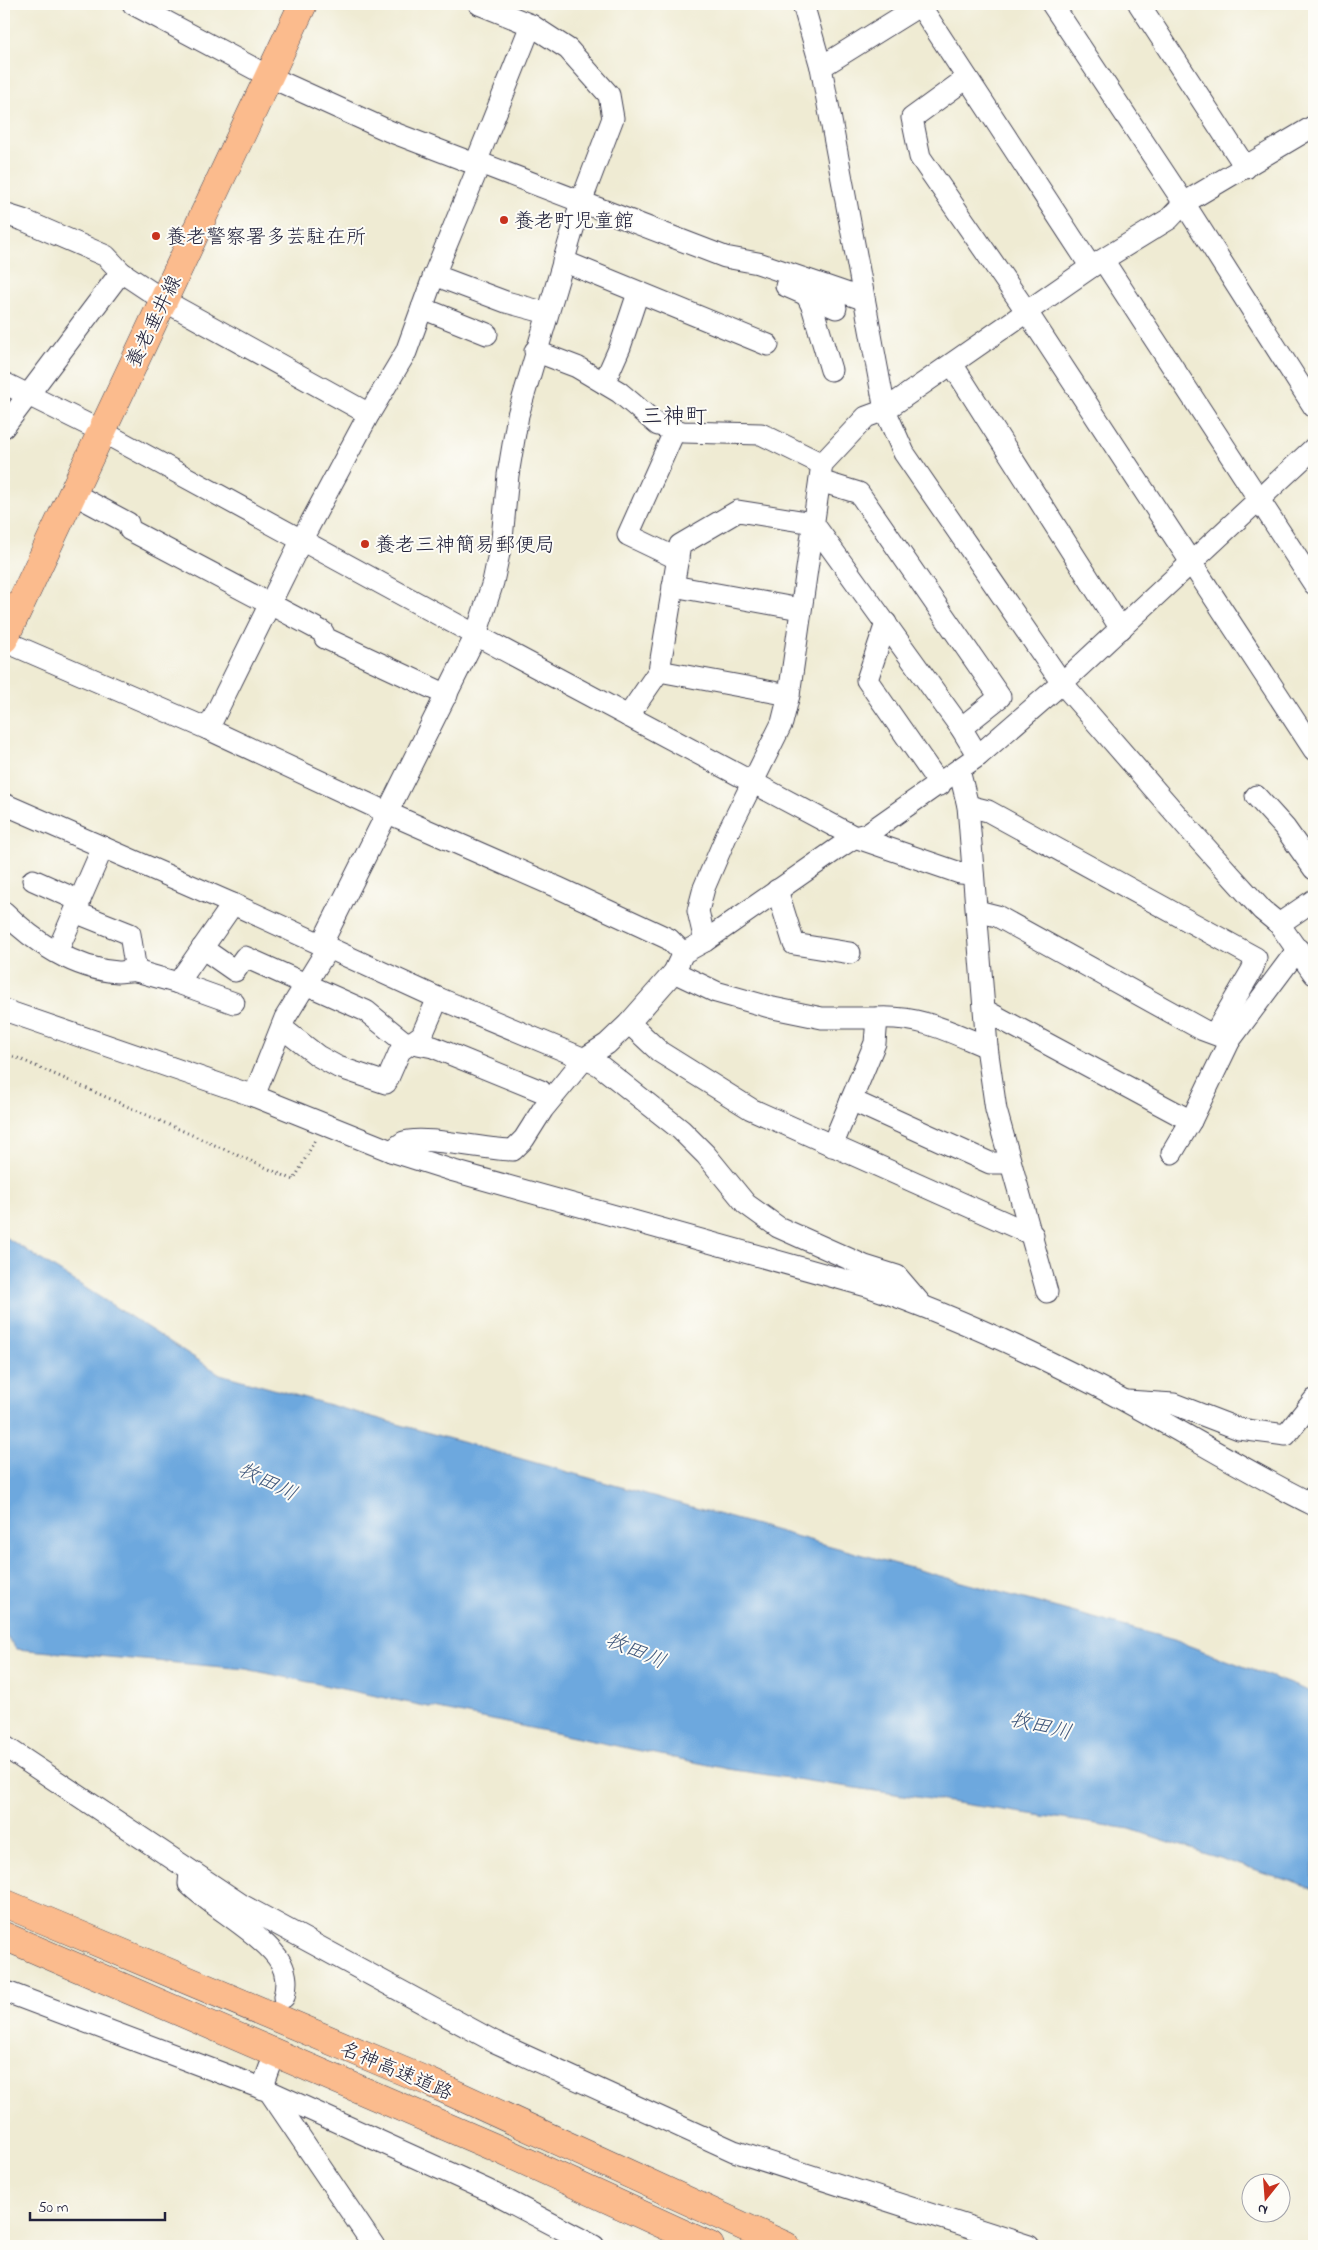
<svg xmlns="http://www.w3.org/2000/svg" width="1318" height="2250" font-family="'Indie Flower','Klee One',sans-serif">
	<rect width="100%" height="100%" fill="#fdfcf7"/>
	<filter id="ink" filterUnits="userSpaceOnUse"><feTurbulence type="fractalNoise" baseFrequency=".02" numOctaves="2"/><feDisplacementMap in="SourceGraphic" scale="10" xChannelSelector="R" yChannelSelector="G"/><feConvolveMatrix kernelMatrix="1 2 1 2 8 2 1 2 1" color-interpolation-filters="sRGB"/></filter>
	<filter id="wash" filterUnits="userSpaceOnUse"><feTurbulence type="fractalNoise" baseFrequency=".0096" numOctaves="4" result="noise"/><feDisplacementMap in="SourceGraphic" scale="20" xChannelSelector="R" yChannelSelector="G"/><feGaussianBlur stdDeviation="1.12" result="paint"/><feColorMatrix in="noise" values="0 0 0 0 0 0 0 0 0 0 0 0 0 0 0 0 0 1.4 0 .05"/><feComposite in="paint" operator="in"/></filter>
	<g filter="url(#wash)">
		<rect width="100%" height="100%" fill="#efebd3"/>
		<polygon fill="#6da8de" stroke="#48658c" points="4,1236 220,1374 827,1545 1174,1640 1314,1693 1314,1889 1130,1829 728,1769 246,1669 16,1649 4,1632"/>
	</g>
	<g filter="url(#ink)">
		<g fill="none" stroke-linecap="round" stroke-linejoin="round">
			<g stroke="#414052" stroke-width="23">
				<g id="minor">
					<polyline points="133,4 270,77 389,131 467,161 480,163 725,257 758,263 863,299"/>
					<polyline points="803,4 821,67 885,410 904,453 1062,683 1189,829 1262,910 1279,924 1314,974"/>
					<polyline points="919,4 1091,267"/>
					<polyline points="1052,4 1184,203 1314,407"/>
					<polyline points="1139,4 1246,168"/>
					<polyline points="821,67 922,4"/>
					<polyline points="967,78 912,118 920,157 1027,312 1314,750"/>
					<polyline points="4,214 23,220 106,256 121,272 163,300 369,414"/>
					<polyline points="1103,260 1314,584"/>
					<polyline points="563,261 768,345"/>
					<polyline points="434,275 506,302 547,313"/>
					<polyline points="786,286 836,308"/>
					<polyline points="806,294 812,306 831,370"/>
					<polyline points="422,308 487,334"/>
					<polyline points="535,351 577,367 619,392 658,425 683,432 761,434 822,464"/>
					<polyline points="952,364 1121,629"/>
					<polyline points="4,383 101,431 476,635 855,837 960,873 973,874"/>
					<polyline points="604,383 620,347 638,293"/>
					<polyline points="4,427 121,272"/>
					<polyline points="675,430 628,535 678,559"/>
					<polyline points="820,481 859,493 1000,697 961,728"/>
					<polyline points="72,493 128,523 130,530 323,632 325,638 447,695"/>
					<polyline points="673,586 800,609"/>
					<polyline points="886,623 867,680 940,785"/>
					<polyline points="4,641 208,729 388,813 559,888 669,939 683,953"/>
					<polyline points="659,671 789,695"/>
					<polyline points="628,716 659,671 680,545 738,511 813,523 961,728 978,756"/>
					<polyline points="208,729 302,539 369,414 406,352 434,275 480,163 479,155 531,25"/>
					<polyline points="1256,796 1285,828 1314,869"/>
					<polyline points="4,804 233,904 438,998 599,1065 681,1130 706,1155 746,1204 778,1227 865,1266 897,1276 921,1304"/>
					<polyline points="968,806 988,811 1256,958 1252,970 1215,1033"/>
					<polyline points="33,880 80,901"/>
					<polyline points="777,890 794,944 850,953"/>
					<polyline points="233,904 178,983 234,1003"/>
					<polyline points="977,911 997,916 1203,1030 1230,1040"/>
					<path d="M4 912C34 942 74 969 118 972 124 972 130 970 136 971"/>
					<polyline points="75,912 130,934 136,971 178,983"/>
					<polyline points="1279,924 1314,900"/>
					<polyline points="705,941 698,911 704,888 728,832 782,723 789,695 822,464 866,417 885,410 1091,267 1169,219 1184,203 1314,126"/>
					<polyline points="322,943 476,635 493,582 502,539 508,475 518,415 581,202 613,118 609,95 568,49 531,25 479,4"/>
					<polyline points="202,948 235,971 245,957 366,1011 403,1041 433,1047 541,1091"/>
					<polyline points="57,952 103,847"/>
					<polyline points="674,972 716,992 773,1008 822,1018 877,1018 875,1043 832,1146"/>
					<path d="M4 1010 254 1096 391 1151 454 1171 870 1287C947 1313 1023 1348 1095 1385 1169 1423 1239 1468 1314 1505"/>
					<polyline points="986,1011 1191,1121"/>
					<path d="M877 1018C921 1016 948 1031 987 1047L968 806 959 770"/>
					<polyline points="629,1023 660,1052 751,1109 1033,1235"/>
					<polyline points="282,1028 318,1056 338,1067 386,1083 400,1051 422,1035 438,998"/>
					<polyline points="987,1047 996,1110 1047,1292"/>
					<polyline points="254,1096 285,1018 328,948"/>
					<polyline points="851,1100 990,1163 1010,1163"/>
					<path d="M391 1151C395 1149 400 1144 404 1142 422 1135 488 1150 513 1150L524 1139 543 1109 585 1058 607 1044 629 1023 674 972 683 953 705 941 837 849 855 837 867 834 978 756 1062 683 1314 448"/>
					<polyline points="1172,1153 1191,1121 1230,1040 1298,949"/>
					<polyline points="1127,1401 1174,1404 1239,1429 1286,1435 1314,1400"/>
					<polyline points="4,1746 242,1905 495,2042 734,2151 1029,2246"/>
					<path d="M190 1871 189 1884C212 1907 268 1938 281 1963 287 1975 287 1984 284 1997"/>
					<polyline points="4,1991 269,2091 487,2190 594,2246"/>
					<polyline points="262,2089 270,2067"/>
					<polyline points="269,2091 374,2246"/>
				</g>
			</g>
			<g stroke="#414052" stroke-width="29">
				<polyline id="major" points="4,639 303,4"/>
			</g>
			<g stroke="#414052" stroke-width="29">
				<g id="highway">
					<polyline points="4,1903 429,2082 786,2246"/>
					<polyline points="4,1936 505,2152 710,2246"/>
				</g>
			</g>
			<polyline stroke="#414052" stroke-width="3" stroke-dasharray="1 4" stroke-linecap="butt" points="4,1052 294,1180 315,1140"/>
			<use href="#minor" stroke="#fff" stroke-width="21"/>
			<use href="#major" stroke="#fbbb8d" stroke-width="28"/>
			<use href="#highway" stroke="#fbbb8d" stroke-width="28"/>
		</g>
	</g>
	<g fill="#c8321e" stroke="#fdfcf7" stroke-width="2">
		<circle cx="504" cy="220" r="5"/>
		<circle cx="156" cy="236" r="5"/>
		<circle cx="365" cy="544" r="5"/>
	</g>
	<g text-anchor="middle" stroke-width="4" stroke-linejoin="round" paint-order="stroke">
		<g font-size="20" fill="#22223b" stroke="#fdfcf7" text-anchor="start">
			<text x="514" y="227">養老町児童館</text>
			<text x="166" y="243">養老警察署多芸駐在所</text>
			<text x="375" y="551">養老三神簡易郵便局</text>
		</g>
		<g font-size="20" fill="#22223b" stroke="#fdfcf7">
			<text transform="translate(153 321) rotate(-64)" y="7">養老垂井線</text>
			<text transform="translate(397 2070) rotate(23)" y="7">名神高速道路</text>
		</g>
		<g font-size="21" font-style="italic" fill="#40587c" stroke="#fdfcf7">
			<text transform="translate(268 1481) rotate(26)" y="7">牧田川</text>
			<text transform="translate(636 1650) rotate(23)" y="7">牧田川</text>
			<text transform="translate(1041 1725) rotate(14)" y="7">牧田川</text>
		</g>
		<g font-size="22" fill="#22223b" stroke="#fdfcf7">
			<text x="674" y="423">三神町</text>
		</g>
	</g>
	<rect width="1318" height="2250" fill="none" stroke="#fdfcf7" stroke-width="20"/>
	<g transform="translate(1266 2198) rotate(197)"><circle r="24" fill="#fdfcf7" stroke="#a5a5ac"/>
	<path d="M0-4L9 19L0 12L-9 19Z" fill="#c8321e"/>
	<text y="-8" font-size="14" font-weight="bold" text-anchor="middle" fill="#22223b">N</text>
	</g>
	<path d="M30 2212v8h135v-8" fill="none" stroke="#22223b" stroke-width="2.5"/>
	<text x="38" y="2212" font-size="15" fill="#22223b" stroke="#fdfcf7" stroke-width="4" paint-order="stroke">50 m</text>
</svg>
